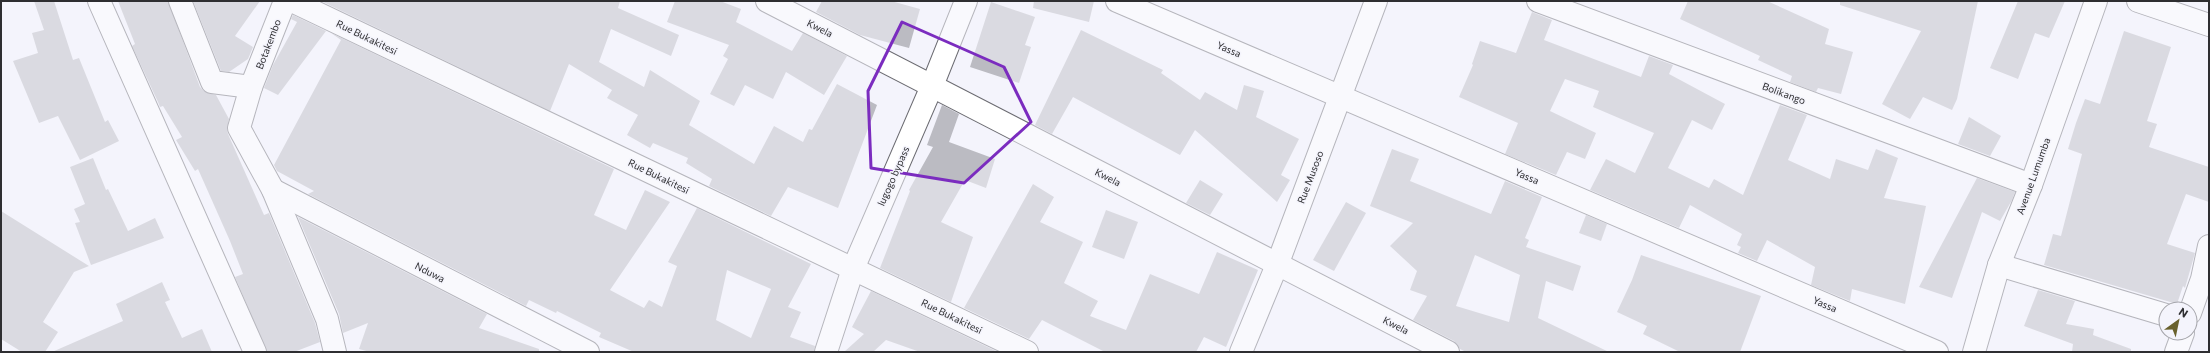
<svg xmlns="http://www.w3.org/2000/svg" width="2210" height="353" font-family="Commissioner,sans-serif">
	<rect width="100%" height="100%" fill="#f4f4fc"/>
	<g fill="#bbbbc2" fill-rule="evenodd">
		<polygon points="34,1 54,1 73,60 79,58 105,122 108,120 119,141 80,160 58,116 39,123 13,61 38,53 32,33 44,30"/>
		<polygon points="118,1 168,1 200,87 205,92 216,95 229,119 227,129 228,134 264,215 269,213 315,323 320,342 294,352 267,352 235,277 243,274 230,241 198,169 195,171 176,140 182,137 163,106 160,107 158,102 132,46 135,44"/>
		<polygon points="193,1 260,1 235,36 253,47 248,59 229,72 221,71"/>
		<polygon points="321,1 620,1 618,8 679,35 671,56 611,29 599,62 644,87 650,70 700,101 689,125 754,164 774,126 803,142 809,129 812,130 837,84 877,105 838,208 788,187 771,216 709,186 712,179 686,163 688,158 653,143 650,148 627,135 638,115 607,98 612,90 569,64 550,111"/>
		<polygon points="675,1 720,1 741,9 736,22 792,51 803,33 847,56 824,95 786,72 773,99 745,85 734,106 710,94 728,59 723,56 729,45 667,22"/>
		<polygon points="822,1 891,1 920,9 909,48 860,35 816,12"/>
		<polygon points="1034,1 1094,1 1089,22 1033,8"/>
		<polygon points="1688,1 1767,1 1829,29 1825,44 1853,52 1841,94 1818,88 1816,92 1790,82 1792,76 1758,60 1760,56 1680,19"/>
		<polygon points="1840,1 1978,1 1957,99 1952,110 1923,97 1910,119 1882,104 1921,31 1840,5"/>
		<polygon points="2018,1 2065,1 2049,38 2035,33 2018,79 1990,68"/>
		<polygon points="991,2 1035,17 1025,45 1031,47 1019,83 970,67"/>
		<polygon points="1532,12 1552,20 1544,40 1641,77 1649,56 1673,65 1669,74 1725,104 1712,130 1692,120 1668,168 1709,188 1714,179 1743,195 1780,105 1807,115 1788,160 1830,179 1836,159 1868,170 1876,149 1898,158 1884,198 1926,206 1905,304 1852,289 1850,301 1811,285 1815,267 1767,240 1757,261 1738,253 1741,247 1737,245 1742,234 1690,205 1679,228 1590,190 1606,159 1635,173 1654,133 1593,107 1599,91 1565,79 1550,111 1596,133 1585,159 1567,152 1556,175 1505,154 1518,123 1459,97 1473,65 1472,64 1480,41 1516,53"/>
		<polygon points="293,15 326,31 278,95 264,88 273,65 297,22 291,19"/>
		<polygon points="1081,30 1163,70 1161,73 1200,100 1205,92 1237,110 1244,85 1264,91 1256,117 1299,139 1281,175 1290,180 1277,202 1195,130 1180,155 1073,97 1052,134 1035,125"/>
		<polygon points="2124,31 2171,47 2147,121 2157,124 2149,147 2209,167 2209,202 2186,194 2167,244 2195,253 2185,288 2183,286 2177,304 2044,265 2053,234 2061,236 2082,154 2068,149 2076,123 2085,99 2100,104"/>
		<path d="M331 33 614 169 594 215 626 230 645 190 670 202 610 290 644 308 649 300 662 307 677 266 668 262 697 208 811 264 788 307 801 312 790 337 815 346 814 352H634L599 337 601 333 557 311 556 313 529 300 526 306 522 304 308 194 314 191 277 171 274 165 341 40ZM727 270 771 289 751 338 716 320Z"/>
		<polygon points="942,105 959,114 949,142 995,159 986,188 965,180 941,222 973,237 951,302 880,268 910,191 909,190 933,147 927,145"/>
		<polygon points="1969,117 2001,136 1990,156 1958,144"/>
		<path d="M1392 149 1419 159 1410 181 1491 214 1505 181 1542 197 1525 238 1529 240 1526 247 1581 266 1573 291 1546 281 1538 318 1609 352H1466L1460 349 1454 341 1413 320 1427 296 1410 290 1417 271 1390 246 1413 223 1370 206ZM1475 255 1520 275 1509 322 1456 306Z"/>
		<polygon points="93,158 106,190 108,189 128,231 155,218 164,238 91,265 75,223 80,222 74,209 85,204 70,167"/>
		<polygon points="1977,178 2015,192 2012,200 2000,221 1982,212 1952,298 1919,287"/>
		<polygon points="1200,180 1223,194 1210,215 1186,203"/>
		<polygon points="1033,184 1054,197 1040,222 1083,242 1064,283 1098,301 1090,316 1126,330 1150,274 1199,294 1217,252 1258,270 1226,347 1204,337 1196,352 1105,352 1042,320 1029,339 964,308"/>
		<polygon points="1346,202 1366,213 1334,271 1313,260"/>
		<polygon points="1106,210 1138,222 1124,259 1092,247"/>
		<polygon points="1,211 89,266 74,272 43,322 58,332 45,352 22,352 1,339"/>
		<polygon points="1586,215 1607,224 1601,241 1579,233"/>
		<polygon points="298,217 487,314 479,328 539,349 539,352 370,352 359,349 368,323 343,333 339,314"/>
		<polygon points="1641,255 1761,296 1740,352 1680,352 1643,334 1647,326 1617,312 1632,280"/>
		<polygon points="162,282 170,300 165,302 182,338 202,329 212,352 52,352 123,321 116,304"/>
		<polygon points="2038,290 2075,301 2066,324 2094,329 2093,335 2131,349 2131,352 2072,352 2073,344 2024,326"/>
		<polygon points="871,291 998,352 920,352 886,340 873,352 844,352 864,334 852,327"/>
	</g>
	<g fill="none" stroke-linecap="round" stroke-linejoin="round">
		<g stroke="#6b6b71" stroke-width="24">
			<g id="street">
				<polyline points="99,1 255,352"/>
				<polyline points="180,1 212,82 251,87"/>
				<polyline points="285,1 251,87 239,128 273,190 327,319 335,352"/>
				<polyline points="292,1 1027,352"/>
				<polyline points="767,1 1448,352"/>
				<polyline points="1117,1 1937,352"/>
				<polyline points="1538,1 2031,185"/>
				<polyline points="2138,1 2209,25"/>
				<polyline points="273,190 588,352"/>
				<polyline points="1999,265 2166,315"/>
				<polyline points="2190,313 2202,279 2209,246"/>
				<polyline points="826,352 853,269 932,86 966,1"/>
				<polyline points="1241,352 1279,260 1376,1"/>
				<polyline points="1974,352 1999,265 2031,185 2096,1"/>
				<polyline points="2176,352 2183,333"/>
			</g>
		</g>
		<use href="#street" stroke="#fff" stroke-width="22"/>
	</g>
	<path d="M0 0H2210V353H0ZM902 22 1004 67 1031 122 964 183 871 168 868 91Z" fill="#f4f4fc" fill-opacity=".55" fill-rule="evenodd"/>
	<path fill="none" stroke="#7b2cbf" stroke-width="3" stroke-linejoin="round" d="M902 22 1004 67 1031 122 964 183 871 168 868 91Z"/>
	<g text-anchor="middle" stroke-width="3" stroke-linejoin="round" paint-order="stroke">
		<g font-size="10" fill="#2e2e31" stroke="#f4f4fc">
			<text transform="translate(820 28) rotate(27)" y="4">Kwela</text>
			<text transform="translate(367 37) rotate(26)" y="4">Rue Bukakitesi</text>
			<text transform="translate(268 44) rotate(-69)" y="4">Botakembo</text>
			<text transform="translate(1229 49) rotate(23)" y="4">Yassa</text>
			<text transform="translate(1784 93) rotate(20)" y="4">Bolikango</text>
			<text transform="translate(659 176) rotate(26)" y="4">Rue Bukakitesi</text>
			<text transform="translate(893 176) rotate(-66)" y="4">lugogo bypass</text>
			<text transform="translate(1527 176) rotate(23)" y="4">Yassa</text>
			<text transform="translate(2033 176) rotate(-70)" y="4">Avenue Lumumba</text>
			<text transform="translate(1108 177) rotate(27)" y="4">Kwela</text>
			<text transform="translate(1310 177) rotate(-69)" y="4">Rue Musoso</text>
			<text transform="translate(430 272) rotate(27)" y="4">Nduwa</text>
			<text transform="translate(1825 304) rotate(23)" y="4">Yassa</text>
			<text transform="translate(952 316) rotate(26)" y="4">Rue Bukakitesi</text>
			<text transform="translate(1396 325) rotate(27)" y="4">Kwela</text>
		</g>
	</g>
	<rect width="2210" height="353" fill="none" stroke="#2e2e31" stroke-width="4"/>
	<g transform="translate(2178 321) rotate(33)"><circle r="19" fill="#f4f4fc" stroke="#a5a5ab"/>
	<path d="M0-3L7 15L0 10L-7 15Z" fill="#69612d"/>
	<text y="-6" font-size="11" font-weight="bold" text-anchor="middle" fill="#2e2e31">N</text>
	</g>
</svg>
